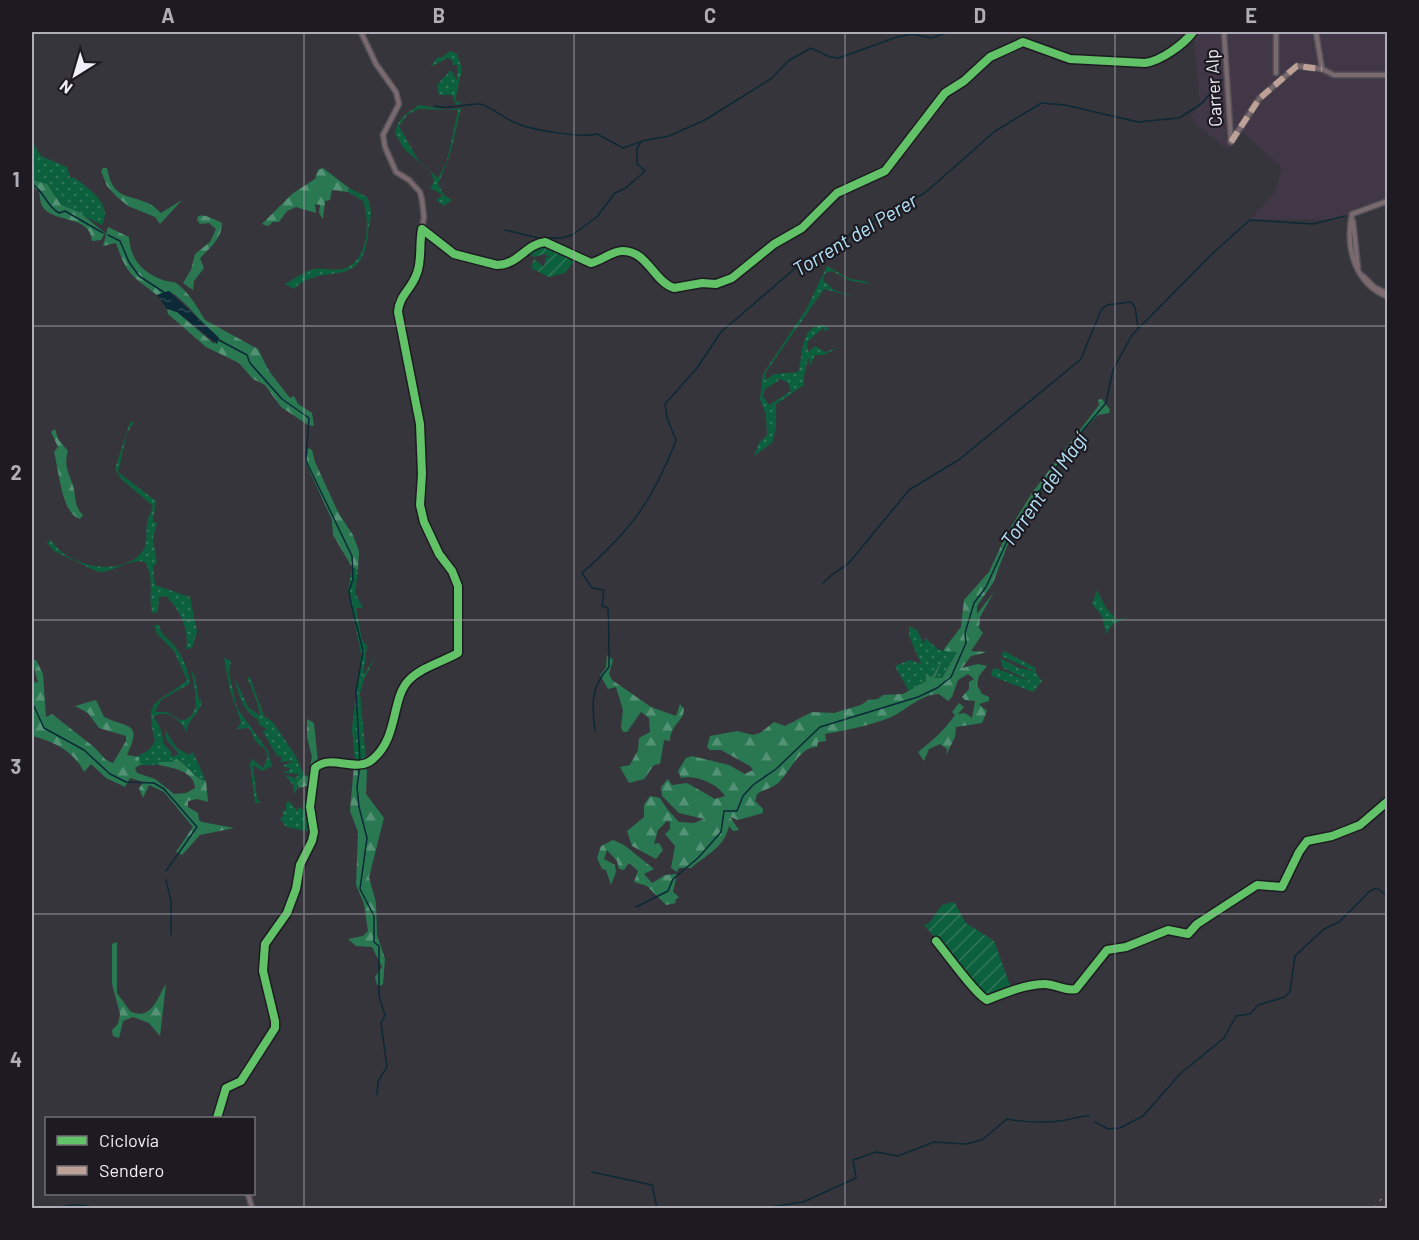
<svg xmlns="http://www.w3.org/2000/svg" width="1419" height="1240" font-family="Barlow,sans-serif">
	<defs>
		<pattern id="grass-dots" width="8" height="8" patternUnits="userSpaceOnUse" patternTransform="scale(1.5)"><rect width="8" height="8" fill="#0c603d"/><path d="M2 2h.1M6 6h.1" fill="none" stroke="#30775a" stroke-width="1.8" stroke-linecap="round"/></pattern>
		<pattern id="forest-firs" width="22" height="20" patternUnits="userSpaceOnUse" patternTransform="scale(1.5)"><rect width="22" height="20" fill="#297852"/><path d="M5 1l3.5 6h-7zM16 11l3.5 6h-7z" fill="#539274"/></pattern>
		<pattern id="garden-furrows" width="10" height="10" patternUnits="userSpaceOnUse" patternTransform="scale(1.5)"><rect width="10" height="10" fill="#0c603d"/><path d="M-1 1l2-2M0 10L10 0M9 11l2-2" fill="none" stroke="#30775a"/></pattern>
		<pattern id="water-ripples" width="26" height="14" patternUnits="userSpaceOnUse" patternTransform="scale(1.5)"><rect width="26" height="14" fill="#0b2936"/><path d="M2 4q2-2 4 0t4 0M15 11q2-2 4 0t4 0" fill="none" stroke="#2f4854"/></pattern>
	</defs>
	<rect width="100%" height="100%" fill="#37353c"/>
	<polygon fill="#413746" points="1194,32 1387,32 1387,200 1336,220 1250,219 1275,193 1282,167 1241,131 1228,149 1198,126 1190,116 1200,106"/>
	<g fill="url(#grass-dots)" fill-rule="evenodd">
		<polygon points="450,51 457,54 462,69 455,101 462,103 456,105 452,95 439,95 437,85 451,70 457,80 457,65 452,65 453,61 448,58 430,67 438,57 441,58"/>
		<path d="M419 105 448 110 461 108 450 155 438 184 444 195 452 200 444 206 436 200 441 197V194L430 188 434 182 431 172 405 150 395 134C398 117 407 114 419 105ZM418 109 458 110 447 161 438 178 418 160 399 126 407 115Z"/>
		<path d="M32 141 41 156 67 167 70 178 73 177C87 187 114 204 102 225L61 205 46 184 32 180Z"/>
		<path d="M349 188 367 197C374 214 370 217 368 233 362 293 324 260 294 289L285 284C294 279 305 271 314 269 324 267 335 272 346 268 369 258 370 220 363 201L348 192Z"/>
		<path d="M827 266C836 270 846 279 856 280 862 281 865 280 870 284L851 281 832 271 825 273 823 280 834 290 854 297 824 289 766 372 765 380 775 374 798 372C804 355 799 325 824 325L829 329 825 331 823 328 807 342 808 352 815 346 825 352 839 347 824 355H815L810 366 809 358C806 363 803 380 804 385L776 404V428L772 443 754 456 759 443 767 435 766 415 760 399 763 374 807 308ZM781 379 788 383 791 391 769 405 763 396 765 389Z"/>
		<path d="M130 422H134L127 433 118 472 156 501 153 521 157 523 153 538 157 563 153 566 155 585 190 597 197 632 192 648 186 649C190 631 180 609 166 596L159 597 158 612 152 613C148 596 155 577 145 562 129 558 114 573 98 572L54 551 47 543 51 540C67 567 121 578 142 552 149 543 145 534 147 524 148 518 151 512 153 506L121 479 115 469Z"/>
		<polygon points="352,567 358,570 355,593 363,608 356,608 362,640 367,646 363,676 377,654 364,679 360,693 366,758 372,757 383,742 372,759 355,763 352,728 361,654 348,590"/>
		<polygon points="1097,590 1106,608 1117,620 1129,616 1112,625 1106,634 1102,616 1092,604"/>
		<path d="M154 625H159C161 635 167 637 173 644 181 653 191 673 189 684L161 700 155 712H167L180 720C204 720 194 684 191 670L195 677 199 700H202C201 714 187 718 187 732 179 719 168 708 153 717 159 722 164 736 163 743L172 753 171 757 179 754 166 739 165 730 177 748 189 755 193 752 206 781 195 776 181 761 158 763 159 765H140L138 756 149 750 155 741C143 695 159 705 187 680L174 651 157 634Z"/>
		<polygon points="909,626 917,630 924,644 925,638 939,650 957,652 942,678 935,679 942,662 932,678 930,675 926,676 926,681 909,691 895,666 910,660 921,664 909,636"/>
		<polygon points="1004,651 1036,668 1036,673 1042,681 1033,692 992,676 991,672 995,668 1034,683 1003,668 1000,658 1019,668 1034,671 1001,656"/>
		<polygon points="224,658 231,661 229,673 237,708 268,751 272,766 262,771 253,765 257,798 261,803 255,803 250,764 252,759 263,768 268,757 265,749 256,742 249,728 237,729 241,722 230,690"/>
		<path d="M247 677H250L264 716 273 722 295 755 304 775 294 794 293 785 285 775 296 778 299 774 283 773 291 769 282 766 294 761 280 762 282 757 277 756 263 732 267 729 259 725 258 719C245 715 237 692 235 679L248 707 260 716 257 702Z"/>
		<polygon points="308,800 312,832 286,827 280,818 284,816 282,812 286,810 286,803 289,801 297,811 298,807 304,810 303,802"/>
	</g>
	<g fill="url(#forest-firs)">
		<path d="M103 168H107C113 200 126 193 150 204 154 206 157 210 161 213L182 200 160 224 155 217 128 206 116 196 107 186 101 171Z"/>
		<polygon points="323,168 349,188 348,192 332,190 330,200 325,201 323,219 319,213 320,205 315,204 316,213 296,207 287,211 279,222 273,222 268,226 262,224 292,194 315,179 318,170"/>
		<path d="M32 180 47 184 61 205 79 212 105 233 101 240 92 241C90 214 53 224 42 206 40 202 40 196 39 191L32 187Z"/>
		<path d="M198 216C206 214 215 220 222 223 222 238 210 248 200 258L204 268 194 281 193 290 183 283 191 270 195 254 210 242 216 229 209 223 200 224 197 220Z"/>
		<path d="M108 227 129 237C130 258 142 273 163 280 167 282 173 281 176 283 188 291 198 308 205 320L258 349 269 371 290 398 294 396 298 404 312 413 314 426 308 425 281 407 265 385 253 379 239 363 206 347 168 314 167 309 177 312 214 344 216 335C199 322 188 302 169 291L157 295C131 275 127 275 116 243L103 246Z"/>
		<path d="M1102 399 1110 410 1109 413 1098 415 1085 428 1037 495 1011 536 993 583 977 606V614L994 592 980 617 979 628 983 633 971 651 987 652 971 656 962 668 978 664 987 666 979 676 977 685 982 694 989 697V701L979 704 987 711 982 723 956 727 955 737 946 755 947 749 940 744 929 749 924 761 918 752C932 741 944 731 955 715L952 712 959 703 964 707 958 714 965 713 972 718 975 701 965 700 962 697 969 689V682L974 679 968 674 958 680 952 697 948 701 939 694C920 694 906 711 889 718 868 726 847 730 825 734L826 741 818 742 817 747C800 746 790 772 778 783 771 789 764 789 757 794L755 801 763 809V813L738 820 730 817 739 830 733 831 729 826C724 848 707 854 691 868H679L677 872 671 868 675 846 665 834 670 829V822L667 821 658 830 654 844 659 843 663 850 656 859 632 846 627 831 644 817V805L650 796 660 798 667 809 679 822 694 823 704 819 679 813 662 796 661 787 668 779 672 785 687 783 715 799 725 796C717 783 695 775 681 778L678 771 686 758 692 756 729 765 745 774 753 770 750 766 721 750H710L707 747 710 736 737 731 753 735 760 733 774 722 785 726 812 712 834 713 861 705 868 700 878 699 883 695 903 694 926 681V674L932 677 943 659 935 678H942L957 652 944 651V649L961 627 964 600 989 572 1006 535 1032 493 1099 405 1098 400Z"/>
		<path d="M55 429 58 439 68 451C63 467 70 474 74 489 76 499 74 506 83 515L80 519C61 513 59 469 54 452L58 447 51 432Z"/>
		<polygon points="308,448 312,450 315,462 339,514 353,535 359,551 358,570 352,567 333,535 332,520 305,461"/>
		<path d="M607 655 613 660 609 674 612 680 651 707 676 716 680 704 684 709C683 723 671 723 670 741L664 740 660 764 654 765 644 779 629 783 620 767 630 765 638 750 639 738 650 732 649 718 641 712 627 732H623L621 727 623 710 616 687 608 689 600 675 606 668Z"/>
		<path d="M32 660H36L43 674 46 717 52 714 94 747 106 760 113 763 126 741V736L99 728 88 713 75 706 96 700 104 717C130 729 142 722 127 755L139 757 140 765 135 768 137 773 155 779 174 794 186 793 195 788C194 771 173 768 159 765L158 762H172L176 759C188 764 192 778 206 781L208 802 197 799 188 801V807L198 813 199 820 202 822 234 828 200 835 182 855 176 852 193 827 164 792 149 785 143 798 139 788 144 782 130 778 125 787 106 778 91 764 84 772C74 751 53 741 32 736V681L38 683Z"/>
		<polygon points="307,719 314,723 318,763 314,767 310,785 299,788 297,783 304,775 308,777 312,757 307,737"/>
		<polygon points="354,765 364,765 367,771 366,794 384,818 369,877 376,903 377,935 385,959 383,984 380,986 377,985 375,977 382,967 372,947 356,946 348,939 363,936 368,931 364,904 356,885 358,832 350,811"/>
		<polygon points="613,840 624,845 654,869 644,874 652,883 665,875 677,874 673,892 679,897 675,900 676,903 666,905 647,886 634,882 638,871 629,863 624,870 619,869 617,861 607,850 604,859 615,865 616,872 611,885 606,870 602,869 597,858 601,846"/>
		<path d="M117 942V993L130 1011C151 1022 157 998 166 984L160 1036 149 1023 133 1017 123 1021 119 1038 113 1036 112 1030 118 1024 120 1014 112 984V944Z"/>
	</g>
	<g fill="url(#garden-furrows)">
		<polygon points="540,244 552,246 575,260 565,273 549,277 531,268 534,259 544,267 546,257 551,258 545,254 534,257 530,254 531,248"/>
		<polygon points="954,902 966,923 994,941 1011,988 988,999 978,992 971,979 924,925 929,923 942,905"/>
	</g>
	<polygon fill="url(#water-ripples)" points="169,291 216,335 219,338 217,344 177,312 167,309 157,295"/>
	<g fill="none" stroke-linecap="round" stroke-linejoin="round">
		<g stroke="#0b2936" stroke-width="1.5">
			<path d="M434 106C450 110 463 104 479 104 488 104 506 120 516 123 531 130 581 138 597 134L623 148 640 142"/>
			<path d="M32 184C44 191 47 207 59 213L65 211 103 233"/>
			<polyline points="505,230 539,238 561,238 572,235 597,217 614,194 627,187 645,171 637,164 637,148 642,141 669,136 705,120 772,78 788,61 811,48 830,57 839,58 897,37 912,34 932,38 948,32"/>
			<polyline points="108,235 120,241 129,262 139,276 165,293"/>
			<polyline points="217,339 247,355 250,363 282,399 309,418 306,461 352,556 353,579 349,591 351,603 363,651 356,692 360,762"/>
			<polyline points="823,583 834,573 848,564 909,490 960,459 1081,359 1101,310 1107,305 1131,302 1135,307 1138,328"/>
			<polyline points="32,702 44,728 84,750 110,774 126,782 154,783 164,789 197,827 166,871"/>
			<path d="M595 731C592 706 590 687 609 667 609 646 609 628 608 608L602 606 604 590 592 588 582 573C630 531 653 501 676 440L667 418 665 404 697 368 721 332 806 259 926 192 994 132 1023 114 1042 103 1065 105 1138 122 1179 118 1201 104 1223 79"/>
			<polyline points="360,765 357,787 359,807 367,838 360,889 374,916 374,942 379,946 379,996 385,1015 381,1023 387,1067 378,1081 377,1095"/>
			<polyline points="166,880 171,901 171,935"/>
			<polyline points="636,907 668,891 673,879 698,858 721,832 724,811 737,811 743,796 753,785 776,769 820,727 918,697 937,688 951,677 966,643 965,633 974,603 986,587 1013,528 1083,430 1106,403 1113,370 1132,335 1214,252 1250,220 1313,224 1345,216"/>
			<polyline points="1095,1122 1108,1129 1120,1128 1143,1116 1181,1073 1224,1038 1236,1016 1250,1014 1258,1005 1285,997 1290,991 1295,956 1324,929 1339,922 1370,891 1377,888 1388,896"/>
			<polyline points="592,1172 652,1185 657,1208"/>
			<path d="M60 1208C69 1203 86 1205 96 1208"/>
			<path d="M763 1208 803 1202 856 1178 853 1160 876 1152 898 1156 934 1142 966 1144 982 1140 1007 1119C1022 1122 1045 1123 1060 1121 1070 1120 1081 1115 1089 1116"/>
		</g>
		<g stroke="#555359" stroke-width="7">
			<g id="street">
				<polyline points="1224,32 1231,141"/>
				<polyline points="1316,32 1322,69"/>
				<polyline points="1276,73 1276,32"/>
				<polyline points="1231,142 1259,99 1297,66 1322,69 1334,75 1388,75"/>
				<path d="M1352 214C1345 246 1354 284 1388 297"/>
				<polyline points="1352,214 1388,201"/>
				<polyline points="1353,221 1358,267"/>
				<polyline points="1363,276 1374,287 1388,294"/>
				<path d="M936 941C947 954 976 995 987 1000 1005 993 1023 985 1043 984 1055 983 1064 992 1076 989L1107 950 1126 947 1168 930 1188 934 1197 924 1257 885 1282 887 1299 852 1307 841 1332 836 1360 825 1388 801"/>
				<path d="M217 1118 226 1088 241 1081 275 1028V1021L263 971 265 944 287 913 296 889 300 865 312 841 314 832 310 807 315 768C331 753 357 774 373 759 399 737 391 698 409 680 422 667 442 662 458 653L459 647 458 586 452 571 439 554 424 522 420 505 422 474 420 424 398 312V301L414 282 418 272 419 246 424 217 422 200 420 192 409 180 396 172 385 147 383 135 399 104 396 92 376 64 361 32"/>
				<polyline points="248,1194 252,1208"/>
			</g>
		</g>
		<use href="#street" stroke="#7a696e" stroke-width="4"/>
		<polyline stroke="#786f74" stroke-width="1.5" stroke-dasharray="3 6" stroke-linecap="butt" points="1374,1208 1388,1191"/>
		<polyline stroke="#bda197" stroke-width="6" stroke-dasharray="12 6" stroke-linecap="butt" points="1231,142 1259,99 1291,71 1297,66 1322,69"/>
		<g stroke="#1d1b21" stroke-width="11">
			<g id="cycleway">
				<path d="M936 941C947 954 976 995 987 1000 1005 993 1023 985 1043 984 1055 983 1064 992 1076 989L1107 950 1126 947 1168 930 1188 934 1197 924 1257 885 1282 887 1299 852 1307 841 1332 836 1360 825 1388 801"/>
				<path d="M217 1118 226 1088 241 1081 275 1028V1021L263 971 265 944 287 913 296 889 300 865 312 841 314 832 310 807 315 768C331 753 357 774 373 759 399 737 391 698 409 680 422 667 442 662 458 653V586L452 571 439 554 424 522 420 505 422 474 420 424 398 312C399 295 412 289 417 273 422 260 419 244 422 229L454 254 497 265C518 265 526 244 545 242L591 263C601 261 612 251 622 251 647 250 654 282 674 288L702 283 716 284 732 278 774 244 802 228 837 193 885 171 945 93 964 81 990 57 1023 42 1070 59 1145 63C1161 61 1184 44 1193 32"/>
			</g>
		</g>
		<use href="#cycleway" stroke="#61c268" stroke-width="8"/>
	</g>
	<path fill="none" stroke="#afadb5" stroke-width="1.5" stroke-opacity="0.55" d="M304 32V1208M574 32V1208M845 32V1208M1115 32V1208M32 326H1388M32 620H1388M32 914H1388"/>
	<g text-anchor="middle" stroke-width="4.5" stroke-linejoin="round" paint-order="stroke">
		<g font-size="18" fill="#f0eef6" stroke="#1d1b21">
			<text transform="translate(1214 88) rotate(-93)" y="6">Carrer Alp</text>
		</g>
		<g font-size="20" font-style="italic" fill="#b5e3f9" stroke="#1d1b21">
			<text transform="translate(855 235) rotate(-31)" y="7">Torrent del Perer</text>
			<text transform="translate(1044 490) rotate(-55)" y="7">Torrent del Magí</text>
		</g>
	</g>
	<rect width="1419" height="1240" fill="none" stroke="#1d1b21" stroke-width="66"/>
	<rect x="45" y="1117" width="210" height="78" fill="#1d1b21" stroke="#716f76" stroke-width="1.5"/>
	<rect x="57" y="1136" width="30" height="9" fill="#61c268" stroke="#716f76" stroke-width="1.5"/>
	<text x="99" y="1147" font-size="18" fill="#f0eef6">Ciclovía</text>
	<rect x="57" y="1166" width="30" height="9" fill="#bda197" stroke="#716f76" stroke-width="1.5"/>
	<text x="99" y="1177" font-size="18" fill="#f0eef6">Sendero</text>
	<g transform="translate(75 75) rotate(217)" stroke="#1d1b21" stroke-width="4.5" paint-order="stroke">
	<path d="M0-4.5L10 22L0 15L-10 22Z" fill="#f0eef6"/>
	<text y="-9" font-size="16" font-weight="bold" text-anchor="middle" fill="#f0eef6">N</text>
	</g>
	<rect x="33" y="33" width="1353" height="1174" fill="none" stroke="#afadb5" stroke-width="2"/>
	<g font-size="20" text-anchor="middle" font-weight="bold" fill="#afadb5">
		<text x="168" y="23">A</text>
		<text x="439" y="23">B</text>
		<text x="710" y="23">C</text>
		<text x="980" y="23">D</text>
		<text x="1251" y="23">E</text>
		<text x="16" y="187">1</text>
		<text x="16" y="480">2</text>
		<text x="16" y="774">3</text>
		<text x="16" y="1067">4</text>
	</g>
</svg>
